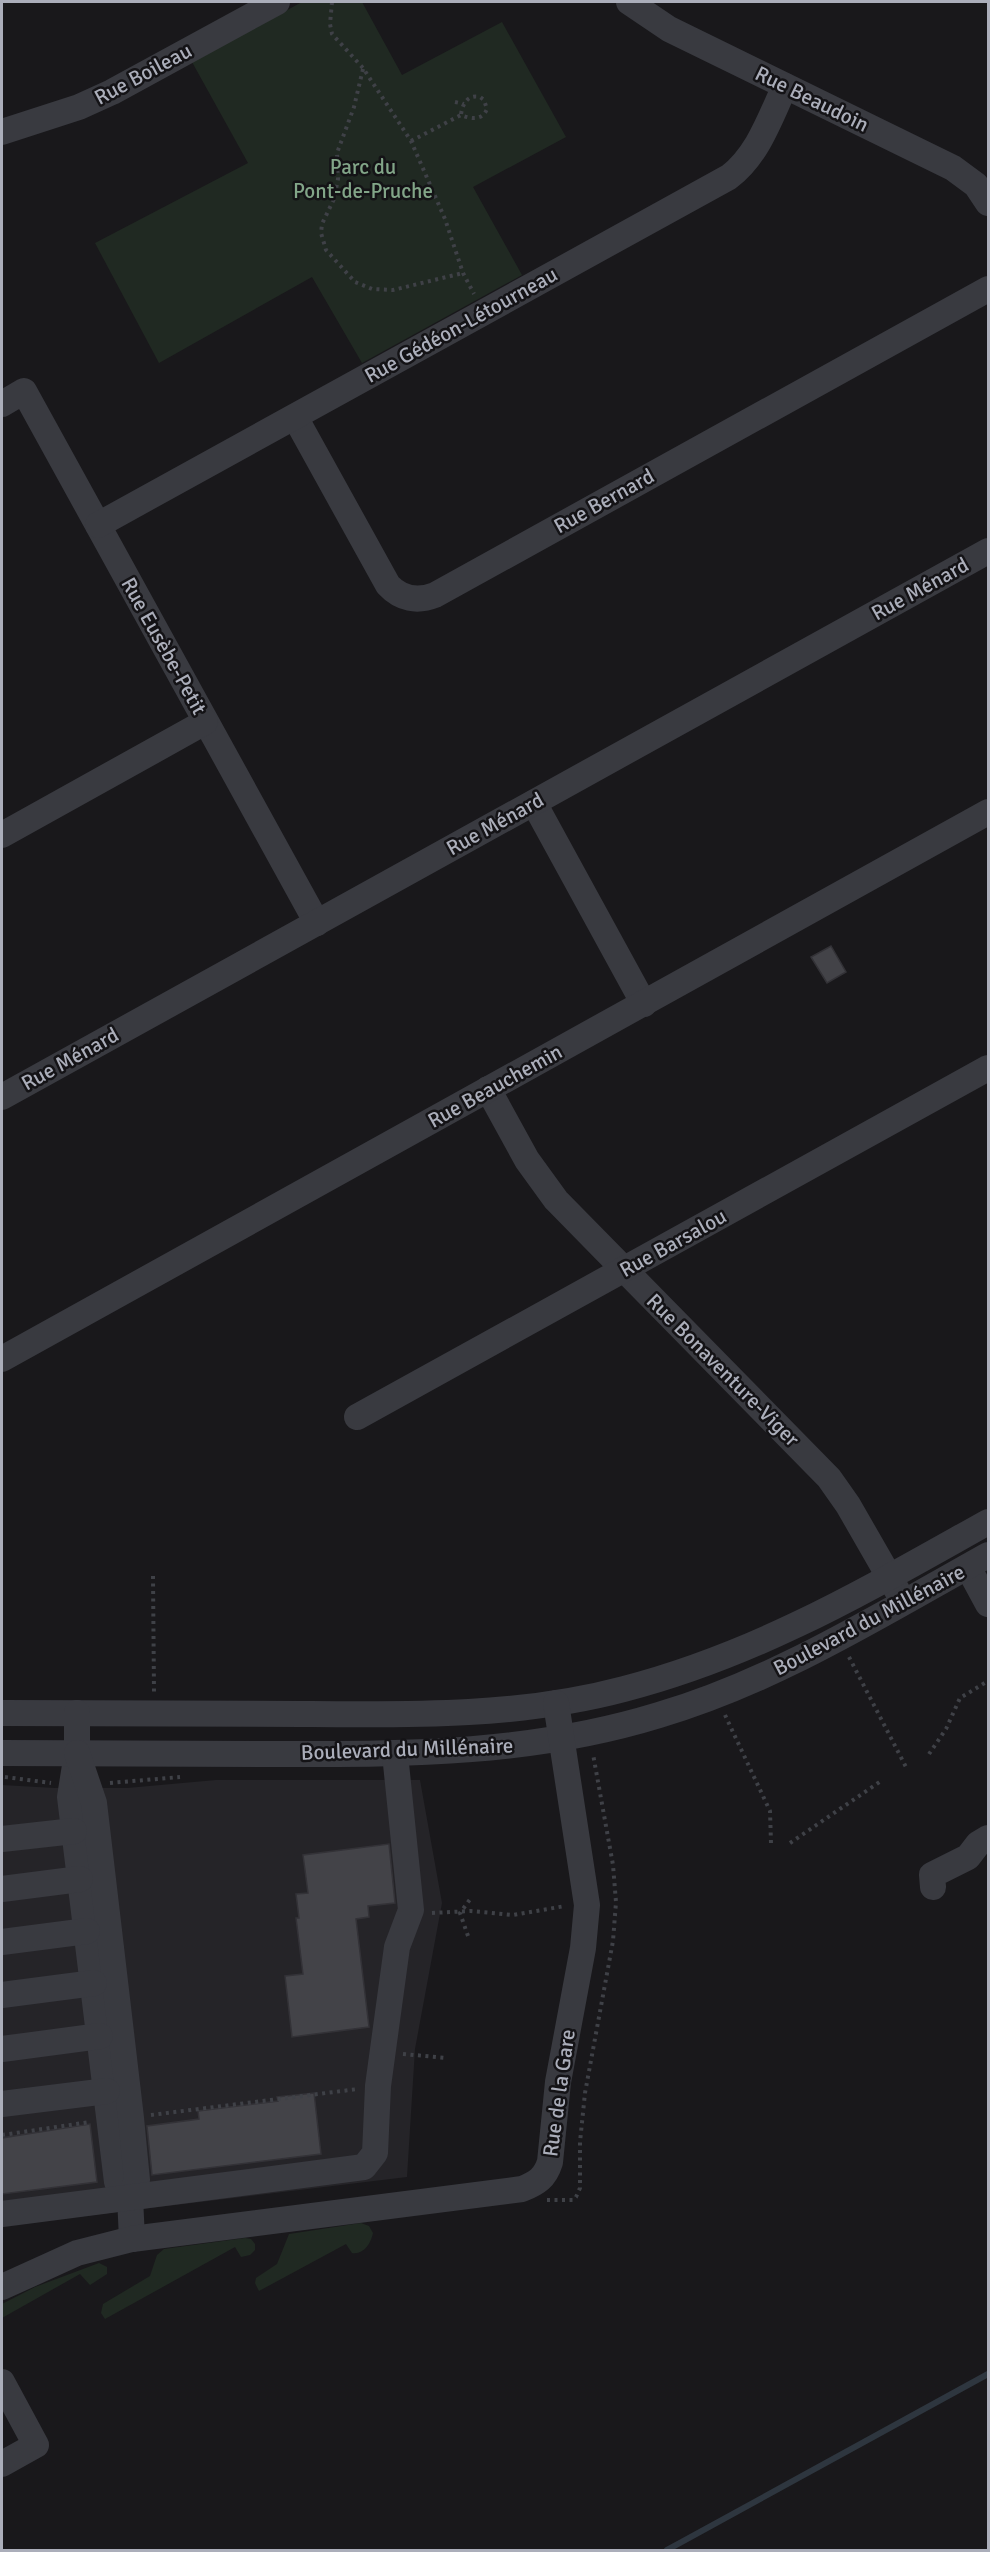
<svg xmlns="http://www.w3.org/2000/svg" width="990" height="2552" font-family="Signika,sans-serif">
	<rect width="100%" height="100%" fill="#19181b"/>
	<polygon fill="#252428" points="216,1780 420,1780 442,1903 415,2049 407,2177 2,2226 2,1785 55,1788 127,1788"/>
	<g fill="#202922">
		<polygon points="302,2 362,2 402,75 502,22 566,137 473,187 522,275 362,363 312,277 159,363 95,243 248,163 192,62"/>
		<path d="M361 2223 369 2226 373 2233C371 2243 364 2255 352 2253L346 2244 259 2291 255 2283 256 2278 277 2264 289 2234Z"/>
		<polygon points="245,2238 251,2239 255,2244 255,2250 250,2255 241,2257 235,2247 105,2319 101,2313 103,2304 150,2276 157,2255 164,2249"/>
		<polygon points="99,2263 107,2267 107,2274 90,2285 80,2274 2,2318 2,2304 35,2287"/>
	</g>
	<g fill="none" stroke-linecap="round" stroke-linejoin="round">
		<polyline stroke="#2e363f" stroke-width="6" points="667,2550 988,2374"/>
	</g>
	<g fill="#434348" stroke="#333237" stroke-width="1.5">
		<polygon points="831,946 846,972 827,983 811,957"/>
		<polygon points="389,1844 395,1903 368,1906 369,1917 356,1919 369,2027 292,2037 285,1976 303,1974 296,1918 299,1918 296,1894 308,1893 303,1855"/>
		<polygon points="314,2093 321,2154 152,2175 147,2126 199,2119 198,2111 278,2101 277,2097"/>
		<polygon points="90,2124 97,2182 2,2194 2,2138"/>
	</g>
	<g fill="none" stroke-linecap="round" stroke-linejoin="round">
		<g stroke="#3f4147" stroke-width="4" stroke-dasharray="3 4.5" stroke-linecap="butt">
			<polyline points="332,2 330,24 332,34 363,68 411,141 445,219 463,273 474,294"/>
			<polyline points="363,69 354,107 337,153 338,179 334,199 322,224 321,233 326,250 355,282 372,289 393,290 463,273"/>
			<polyline points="455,102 464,104"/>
			<path d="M411 141 461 115C471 119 482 121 487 109L484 100 480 97C468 94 462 104 461 115"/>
			<polyline points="153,1576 154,1692"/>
			<polyline points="849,1657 906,1767"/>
			<polyline points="725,1715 770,1811 771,1843"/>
			<polyline points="929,1754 946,1729 960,1698 988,1681"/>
			<polyline points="5,1777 51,1783"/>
			<polyline points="110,1783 180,1777"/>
			<polyline points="790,1843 881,1781"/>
			<polyline points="432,1913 471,1911 513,1915 565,1906"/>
			<polyline points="468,1936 460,1913 471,1898"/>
			<polyline points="403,2054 447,2058"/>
			<polyline points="151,2115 358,2089"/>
			<polyline points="2,2135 90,2122"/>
			<polyline points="547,2200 573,2200 576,2197 580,2188 580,2142 585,2093 613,1941 616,1902 613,1865 593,1754"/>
		</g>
		<g stroke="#393a40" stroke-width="26">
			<polyline points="629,2 669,29 953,168 976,185 988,203"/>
			<polyline points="2,132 79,107 112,92 277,2"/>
			<polyline points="2,404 24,391 317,923"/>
			<path d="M295 417 388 585C401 599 417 602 435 595L988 289"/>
			<path d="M98 525 729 177C758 155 770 118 785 86"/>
			<polyline points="534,803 644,1004"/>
			<polyline points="2,835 205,722"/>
			<polyline points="488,1089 527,1160 556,1200 829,1478 848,1505 898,1592"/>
			<polyline points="2,1097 988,551"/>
			<polyline points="2,1359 988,812"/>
			<polyline points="357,1417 988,1068"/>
			<polyline points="968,1567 988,1604"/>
			<path d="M2 1713C101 1713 201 1713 301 1714 409 1715 519 1717 624 1689 759 1654 868 1589 988 1522"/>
			<polyline points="77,1713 77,1753 70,1797 117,2182 130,2197"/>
			<path d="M2 1753C95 1753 188 1753 281 1754 412 1754 532 1754 659 1715 777 1680 882 1614 988 1555"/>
			<polyline points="77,1753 94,1803 131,2118 137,2180 130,2197 132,2239"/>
			<polyline points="2,1839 74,1831"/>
			<polyline points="933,1887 932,1875 968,1857 978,1844 988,1838"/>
			<polyline points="2,1889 80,1879"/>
			<polyline points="2,1942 87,1931"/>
			<polyline points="2,1995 94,1983"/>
			<polyline points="2,2049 100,2036"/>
			<polyline points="2,2104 107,2091"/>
			<polyline points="2,2214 364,2167 375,2153 378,2086 397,1947 411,1910 395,1754"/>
			<path d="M2 2287 77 2253 132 2239 522 2189C537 2183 545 2178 550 2162L558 2082 583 1948 587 1905 556 1703"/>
			<polyline points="2,2382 36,2445 2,2464"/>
		</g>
	</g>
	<g text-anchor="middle" stroke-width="5" stroke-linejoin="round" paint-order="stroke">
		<g font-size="21" fill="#abaeba" stroke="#141316">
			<text transform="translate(143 74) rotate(-28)" y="7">Rue Boileau</text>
			<text transform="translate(812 99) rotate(26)" y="7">Rue Beaudoin</text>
			<text transform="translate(461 325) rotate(-29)" y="7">Rue Gédéon-Létourneau</text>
			<text transform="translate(604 501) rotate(-29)" y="7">Rue Bernard</text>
			<text transform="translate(920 589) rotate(-29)" y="7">Rue Ménard</text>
			<text transform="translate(164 646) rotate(61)" y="7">Rue Eusèbe-Petit</text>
			<text transform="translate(495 824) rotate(-29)" y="7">Rue Ménard</text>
			<text transform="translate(70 1059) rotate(-29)" y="7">Rue Ménard</text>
			<text transform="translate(495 1086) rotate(-29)" y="7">Rue Beauchemin</text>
			<text transform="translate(673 1243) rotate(-29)" y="7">Rue Barsalou</text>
			<text transform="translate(723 1370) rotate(45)" y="7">Rue Bonaventure-Viger</text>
			<text transform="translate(869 1620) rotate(-28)" y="7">Boulevard du Millénaire</text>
			<text transform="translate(407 1749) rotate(-2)" y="7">Boulevard du Millénaire</text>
			<text transform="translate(559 2093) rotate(-82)" y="7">Rue de la Gare</text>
		</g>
		<g font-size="21" fill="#82a588" stroke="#141316">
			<text x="363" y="174">Parc du<tspan x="363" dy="24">Pont-de-Pruche</tspan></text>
		</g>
	</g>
	<rect width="990" height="2552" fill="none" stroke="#abaeba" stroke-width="6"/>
</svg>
